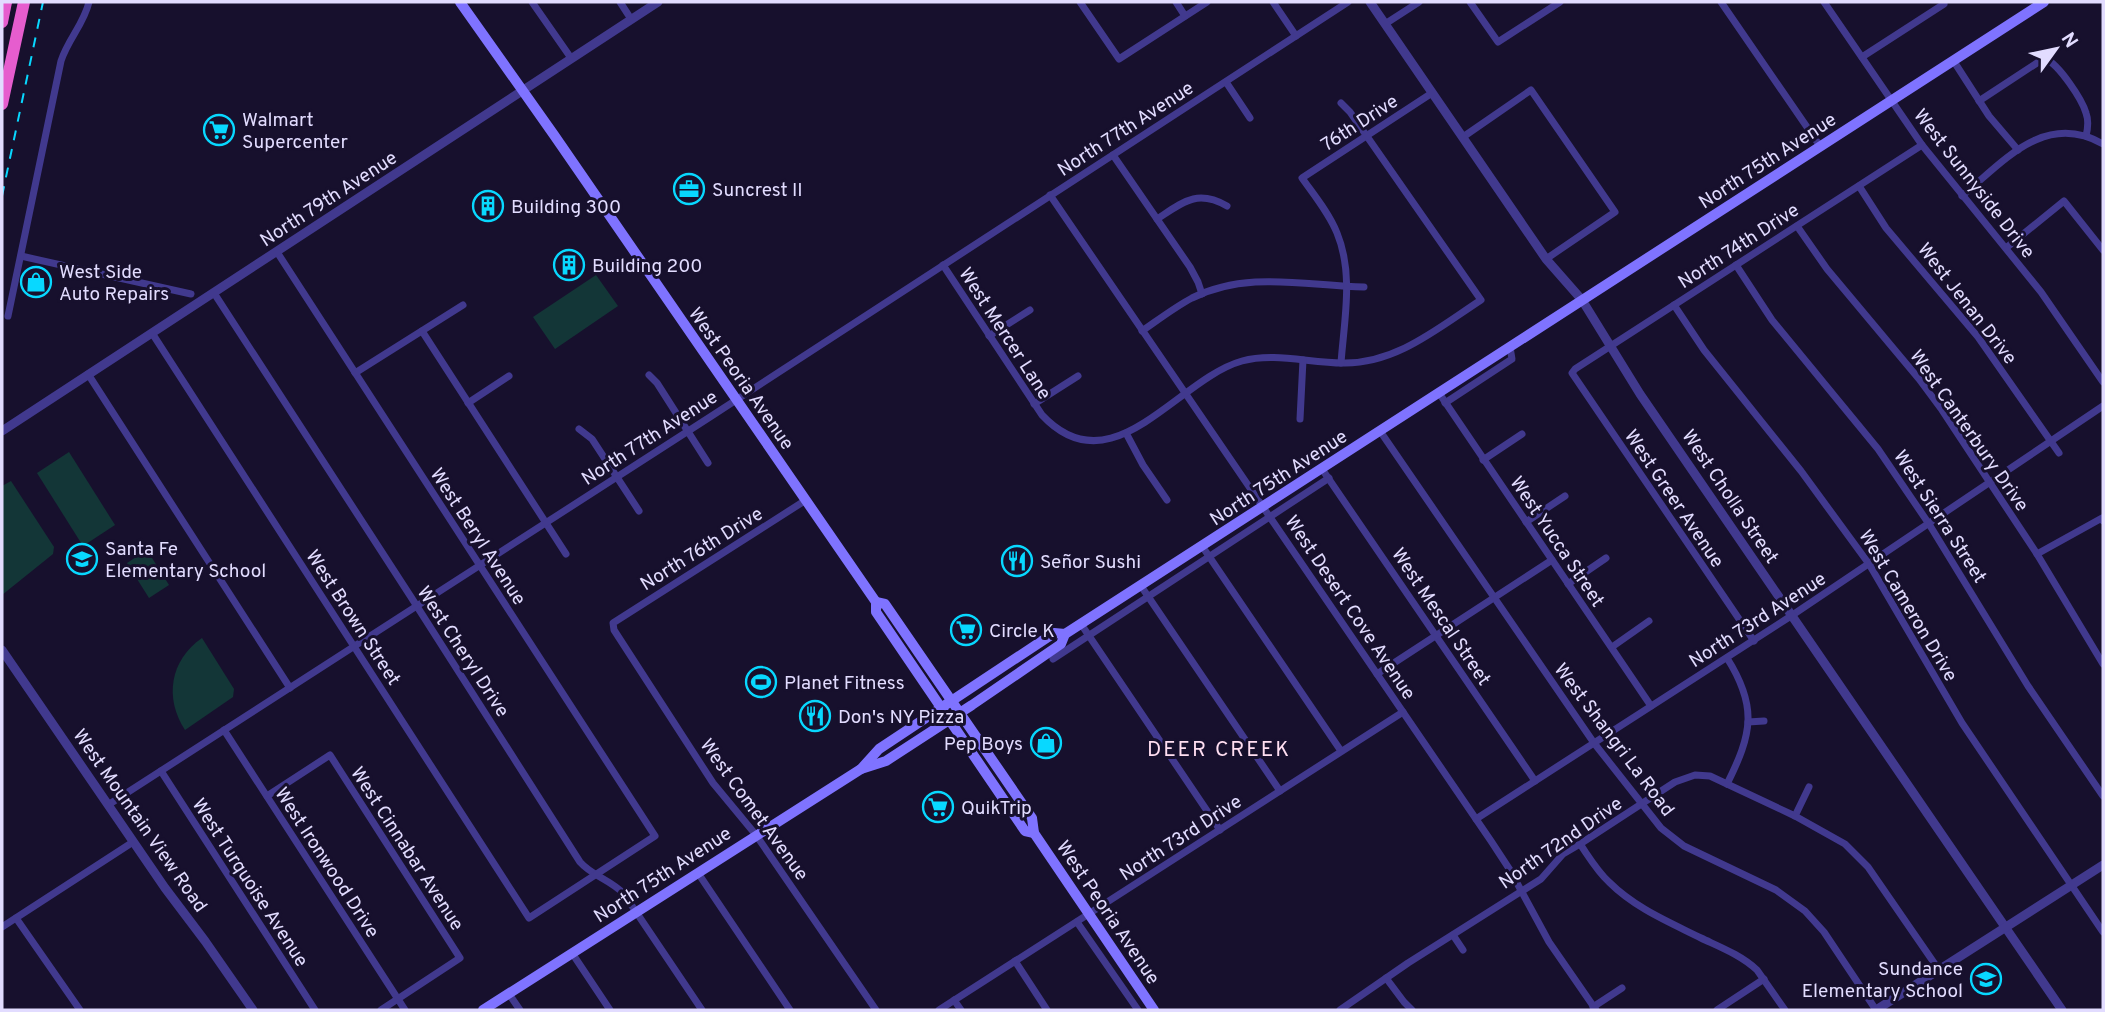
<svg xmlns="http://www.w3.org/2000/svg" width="2105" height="1012" font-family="Overpass,sans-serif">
	<rect width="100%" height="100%" fill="#17102d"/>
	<g fill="#133637">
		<polygon points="596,275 618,306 555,349 533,317"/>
		<polygon points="69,452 115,525 83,546 37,473"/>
		<polygon points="11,481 54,547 53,554 2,595 2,486"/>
		<polygon points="147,550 169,585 149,598 127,563"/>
		<path d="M202 638 234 689 233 697 185 730C164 698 170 660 202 638Z"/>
	</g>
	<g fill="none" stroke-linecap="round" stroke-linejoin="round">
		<g stroke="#41398e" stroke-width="7">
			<polyline points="532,2 571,58"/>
			<polyline points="620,2 631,19"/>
			<polyline points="1080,2 1119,59 1207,2"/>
			<polyline points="1176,2 1185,16"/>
			<polyline points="1273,2 1296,36"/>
			<polyline points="1470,2 1498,42 1560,2"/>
			<polyline points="1721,2 1820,146"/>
			<polyline points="1824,2 1922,145 2041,292 2103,382"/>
			<polyline points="1385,24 1419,2"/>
			<polyline points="1862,57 1944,4 1942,2"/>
			<polyline points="1953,60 1989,116 2018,150"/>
			<polyline points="1226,82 1250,118"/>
			<path d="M1979 101 2040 61 2046 59C2059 65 2082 99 2086 113 2089 121 2088 128 2086 136"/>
			<polyline points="1463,137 1531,90 1615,212 1546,259"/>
			<polyline points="1113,155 1190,267 1198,282 1202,294"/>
			<polyline points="1859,186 1886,228 1978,337 2059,453"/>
			<polyline points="1050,195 1491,841 1510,870 1549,942 1596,1010"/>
			<path d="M1962 196C2004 161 2045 111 2103 144"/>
			<path d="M1157 219C1183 202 1197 189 1227 206"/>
			<polyline points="1797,226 1827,269 1919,379 1942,410 2037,554 2103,664"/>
			<polyline points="2006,248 2064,201 2103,250"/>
			<polyline points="21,256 191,294"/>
			<path d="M943 265 1042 415C1112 490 1177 379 1242 361 1274 352 1309 363 1343 363 1396 364 1438 328 1481 300L1350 112 1341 103"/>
			<polyline points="1736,265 1772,320 1878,449 1929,524 2028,686 2103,796"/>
			<path d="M214 293 411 597 580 862C592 876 611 880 624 894L702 1010"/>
			<polyline points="1674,305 1704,350 1801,471 1869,564 1962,723 2103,932"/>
			<path d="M8 316 61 61C68 39 84 24 89 2"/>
			<polyline points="422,331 566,554"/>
			<path d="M1142 331C1158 320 1175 307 1192 298 1248 270 1306 286 1364 287"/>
			<polyline points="152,333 529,918 655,836 277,252"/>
			<polyline points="989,336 1030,310"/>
			<path d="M1341 363C1344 321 1354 274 1337 233 1329 213 1314 195 1302 178L1432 93"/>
			<polyline points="355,373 463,305"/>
			<polyline points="88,374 290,688"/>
			<polyline points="649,375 657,383 708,463"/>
			<polyline points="1439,393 1651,706"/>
			<polyline points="468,403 509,376"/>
			<polyline points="1445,403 1512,359 1510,347"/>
			<polyline points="1034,404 1078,376"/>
			<polyline points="1300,419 1303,360"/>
			<polyline points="579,429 592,439 639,511"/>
			<polyline points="1380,431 1594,743 1661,828 1684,846 1776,890 1805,911 1824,932 1876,1010"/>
			<polyline points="1126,433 1143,465 1167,500"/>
			<polyline points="1483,460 1522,434"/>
			<polyline points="1322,469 1535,781"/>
			<polyline points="806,500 613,623 614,630 713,783 756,835 876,1010"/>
			<polyline points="1526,522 1565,496"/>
			<polyline points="1202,546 1341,751"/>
			<polyline points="2037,554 2102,518 2103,521"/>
			<polyline points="1568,584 1606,558"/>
			<polyline points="1141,586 1280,791"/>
			<polyline points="1081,624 1220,830"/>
			<polyline points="1754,641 1572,373 1575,369 1922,145"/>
			<polyline points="1612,647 1649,621"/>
			<path d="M1727 658C1758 707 1752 734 1727 784"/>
			<polyline points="1053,659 1329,478"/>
			<polyline points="1377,674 1552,560"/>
			<polyline points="1748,722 1764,721"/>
			<polyline points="224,730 405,1010"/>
			<polyline points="161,771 315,1010"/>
			<polyline points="267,796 330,755 460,958 381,1010"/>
			<polyline points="108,805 710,417 1348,2"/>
			<polyline points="1795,816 1809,787"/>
			<polyline points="1476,819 1791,616 2103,406"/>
			<path d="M1580 844C1589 857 1597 871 1609 882 1635 908 1669 922 1701 938 1720 947 1741 955 1757 970L1785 1010"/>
			<polyline points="698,873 790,1010"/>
			<polyline points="16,918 80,1010"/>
			<polyline points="1077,922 1138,1010"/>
			<polyline points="2,927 133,842"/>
			<polyline points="1453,935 1463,950"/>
			<polyline points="572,953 610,1010"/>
			<polyline points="1015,961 1047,1010"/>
			<polyline points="1386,978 1404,1002 1412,1010"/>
			<polyline points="509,994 520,1010"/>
			<polyline points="954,1000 961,1010"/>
			<polyline points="1593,1007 1622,988"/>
			<polyline points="939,1010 1403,712"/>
			<polyline points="1340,1010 1408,963 1541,879 1563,854 1580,844 1675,782 1695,775 1710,776 1795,816 1845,844 1868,867 1939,970"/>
			<polyline points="1717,1010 1764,979"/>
		</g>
		<g stroke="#41398e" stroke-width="9">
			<polyline points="1370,2 1546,259 1582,300 1640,394 2062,1010"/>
			<polyline points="2,431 658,2"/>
			<polyline points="2,650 165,888 205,941 253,1010"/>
			<polyline points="1876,1010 2103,865"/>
		</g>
		<g stroke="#7f73ff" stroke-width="10">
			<polyline points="460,2 554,135 876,602 876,612 1025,831 1034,833"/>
			<polyline points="876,602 885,604 1032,818 1034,833 1154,1010"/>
			<polyline points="861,769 886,761 972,705 1061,644 1065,634 2044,2"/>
			<polyline points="483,1010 861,769 879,749 1054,633 1065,634"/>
		</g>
		<g stroke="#e65dce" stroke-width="12">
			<polyline points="2,22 6,2"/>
			<polyline points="2,104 24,2"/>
		</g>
		<polyline stroke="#08d8ff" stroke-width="2" stroke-dasharray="10 9" stroke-linecap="butt" points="2,196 43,2"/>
	</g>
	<defs>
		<g id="supermarket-ring" transform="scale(1.575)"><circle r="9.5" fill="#17102d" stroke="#08d8ff" stroke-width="1.5"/><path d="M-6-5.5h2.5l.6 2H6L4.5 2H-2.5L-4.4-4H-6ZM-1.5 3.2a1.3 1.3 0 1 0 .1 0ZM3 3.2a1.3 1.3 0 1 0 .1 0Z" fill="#08d8ff"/></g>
		<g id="office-ring" transform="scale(1.575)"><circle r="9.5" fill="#17102d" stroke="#08d8ff" stroke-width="1.5"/><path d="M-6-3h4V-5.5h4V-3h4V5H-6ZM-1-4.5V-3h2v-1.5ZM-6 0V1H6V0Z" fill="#08d8ff"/></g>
		<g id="building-ring" transform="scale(1.575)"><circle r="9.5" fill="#17102d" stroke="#08d8ff" stroke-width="1.5"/><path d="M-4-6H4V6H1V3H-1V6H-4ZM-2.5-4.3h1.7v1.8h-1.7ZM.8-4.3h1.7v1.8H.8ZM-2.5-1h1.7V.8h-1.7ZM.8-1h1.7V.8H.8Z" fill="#08d8ff"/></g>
		<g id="shop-ring" transform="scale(1.575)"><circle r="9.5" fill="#17102d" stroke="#08d8ff" stroke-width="1.5"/><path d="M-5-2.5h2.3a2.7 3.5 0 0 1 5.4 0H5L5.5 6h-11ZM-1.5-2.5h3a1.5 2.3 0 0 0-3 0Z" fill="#08d8ff"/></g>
		<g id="school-ring" transform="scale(1.575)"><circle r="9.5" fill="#17102d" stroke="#08d8ff" stroke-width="1.5"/><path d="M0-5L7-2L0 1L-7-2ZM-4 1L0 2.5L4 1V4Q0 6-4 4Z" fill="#08d8ff"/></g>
		<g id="restaurant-ring" transform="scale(1.575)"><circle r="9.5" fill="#17102d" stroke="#08d8ff" stroke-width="1.5"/><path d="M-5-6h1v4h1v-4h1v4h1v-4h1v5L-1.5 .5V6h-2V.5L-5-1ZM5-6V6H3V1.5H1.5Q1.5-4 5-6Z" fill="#08d8ff"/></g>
		<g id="stadium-ring" transform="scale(1.575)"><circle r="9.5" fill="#17102d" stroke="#08d8ff" stroke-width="1.5"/><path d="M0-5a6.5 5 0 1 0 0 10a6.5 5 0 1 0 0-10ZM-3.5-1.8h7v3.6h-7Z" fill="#08d8ff"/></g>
	</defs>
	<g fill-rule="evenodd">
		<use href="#supermarket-ring" x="219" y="130"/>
		<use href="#office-ring" x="689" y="189"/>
		<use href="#building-ring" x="488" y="206"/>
		<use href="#building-ring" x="569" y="265"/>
		<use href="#shop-ring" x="36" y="282"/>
		<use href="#school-ring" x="82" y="559"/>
		<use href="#restaurant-ring" x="1017" y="561"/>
		<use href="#supermarket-ring" x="966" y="630"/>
		<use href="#stadium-ring" x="761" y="682"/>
		<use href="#restaurant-ring" x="815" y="716"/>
		<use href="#shop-ring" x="1046" y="743"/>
		<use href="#supermarket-ring" x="938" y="807"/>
		<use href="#school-ring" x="1986" y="979"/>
	</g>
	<g text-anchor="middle" stroke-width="6" stroke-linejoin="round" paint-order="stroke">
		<g font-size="19" fill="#e2dcff" stroke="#17102d" text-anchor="start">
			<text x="242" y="126">Walmart<tspan x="242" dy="22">Supercenter</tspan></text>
			<text x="712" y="196">Suncrest II</text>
			<text x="511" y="213">Building 300</text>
			<text x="592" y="272">Building 200</text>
			<text x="59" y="278">West Side<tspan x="59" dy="22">Auto Repairs</tspan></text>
			<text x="105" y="555">Santa Fe<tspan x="105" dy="22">Elementary School</tspan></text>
			<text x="1040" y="568">Señor Sushi</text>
			<text x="989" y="637">Circle K</text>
			<text x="784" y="689">Planet Fitness</text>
			<text x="838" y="723">Don's NY Pizza</text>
			<text x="1023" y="750" text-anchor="end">Pep Boys</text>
			<text x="961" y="814">QuikTrip</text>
			<text x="1963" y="975" text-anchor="end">Sundance<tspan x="1963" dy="22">Elementary School</tspan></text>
		</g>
		<g font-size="19" fill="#e2dcff" stroke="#17102d">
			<text transform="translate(1359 122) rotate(-33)" y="7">76th Drive</text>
			<text transform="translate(1125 128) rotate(-33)" y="7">North 77th Avenue</text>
			<text transform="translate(1767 160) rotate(-33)" y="7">North 75th Avenue</text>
			<text transform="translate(1975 183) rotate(52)" y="7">West Sunnyside Drive</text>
			<text transform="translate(328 198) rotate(-33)" y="7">North 79th Avenue</text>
			<text transform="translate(1738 245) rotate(-33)" y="7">North 74th Drive</text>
			<text transform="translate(1968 303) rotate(52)" y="7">West Jenan Drive</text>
			<text transform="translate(1006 333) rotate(57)" y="7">West Mercer Lane</text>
			<text transform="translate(742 378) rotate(55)" y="7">West Peoria Avenue</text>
			<text transform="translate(1970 430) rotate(55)" y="7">West Canterbury Drive</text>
			<text transform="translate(649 437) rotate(-33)" y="7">North 77th Avenue</text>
			<text transform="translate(1278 477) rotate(-33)" y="7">North 75th Avenue</text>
			<text transform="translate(1731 496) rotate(56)" y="7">West Cholla Street</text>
			<text transform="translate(1675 498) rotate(56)" y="7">West Greer Avenue</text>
			<text transform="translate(1941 516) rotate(57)" y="7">West Sierra Street</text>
			<text transform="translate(479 536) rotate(57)" y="7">West Beryl Avenue</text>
			<text transform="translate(1558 541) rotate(56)" y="7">West Yucca Street</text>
			<text transform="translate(701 548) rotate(-32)" y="7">North 76th Drive</text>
			<text transform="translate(1909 605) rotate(59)" y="7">West Cameron Drive</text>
			<text transform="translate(1351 607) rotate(56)" y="7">West Desert Cove Avenue</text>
			<text transform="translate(1442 616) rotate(56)" y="7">West Mescal Street</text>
			<text transform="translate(354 617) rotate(57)" y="7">West Brown Street</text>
			<text transform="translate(1757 619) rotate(-33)" y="7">North 73rd Avenue</text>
			<text transform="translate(464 651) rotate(57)" y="7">West Cheryl Drive</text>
			<text transform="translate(1615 739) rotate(53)" y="7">West Shangri La Road</text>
			<text transform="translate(755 809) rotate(54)" y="7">West Comet Avenue</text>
			<text transform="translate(141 820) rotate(55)" y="7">West Mountain View Road</text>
			<text transform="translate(1180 837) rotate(-33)" y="7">North 73rd Drive</text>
			<text transform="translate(1560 842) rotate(-35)" y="7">North 72nd Drive</text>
			<text transform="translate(408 848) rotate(57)" y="7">West Cinnabar Avenue</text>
			<text transform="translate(328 862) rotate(57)" y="7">West Ironwood Drive</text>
			<text transform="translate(662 874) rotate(-33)" y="7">North 75th Avenue</text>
			<text transform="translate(251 882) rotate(57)" y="7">West Turquoise Avenue</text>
			<text transform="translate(1109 912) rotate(56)" y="7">West Peoria Avenue</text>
		</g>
		<g font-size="21" letter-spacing="2" fill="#ffdef1" stroke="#17102d">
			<text x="1219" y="756">DEER CREEK</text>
		</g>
	</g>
	<rect width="2105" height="1012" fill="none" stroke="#e2dcff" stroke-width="7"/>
	<g transform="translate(2056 49) rotate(57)" stroke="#17102d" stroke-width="5" paint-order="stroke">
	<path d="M0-5L12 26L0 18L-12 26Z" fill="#e2dcff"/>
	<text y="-10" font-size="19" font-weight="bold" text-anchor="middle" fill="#e2dcff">N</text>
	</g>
</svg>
